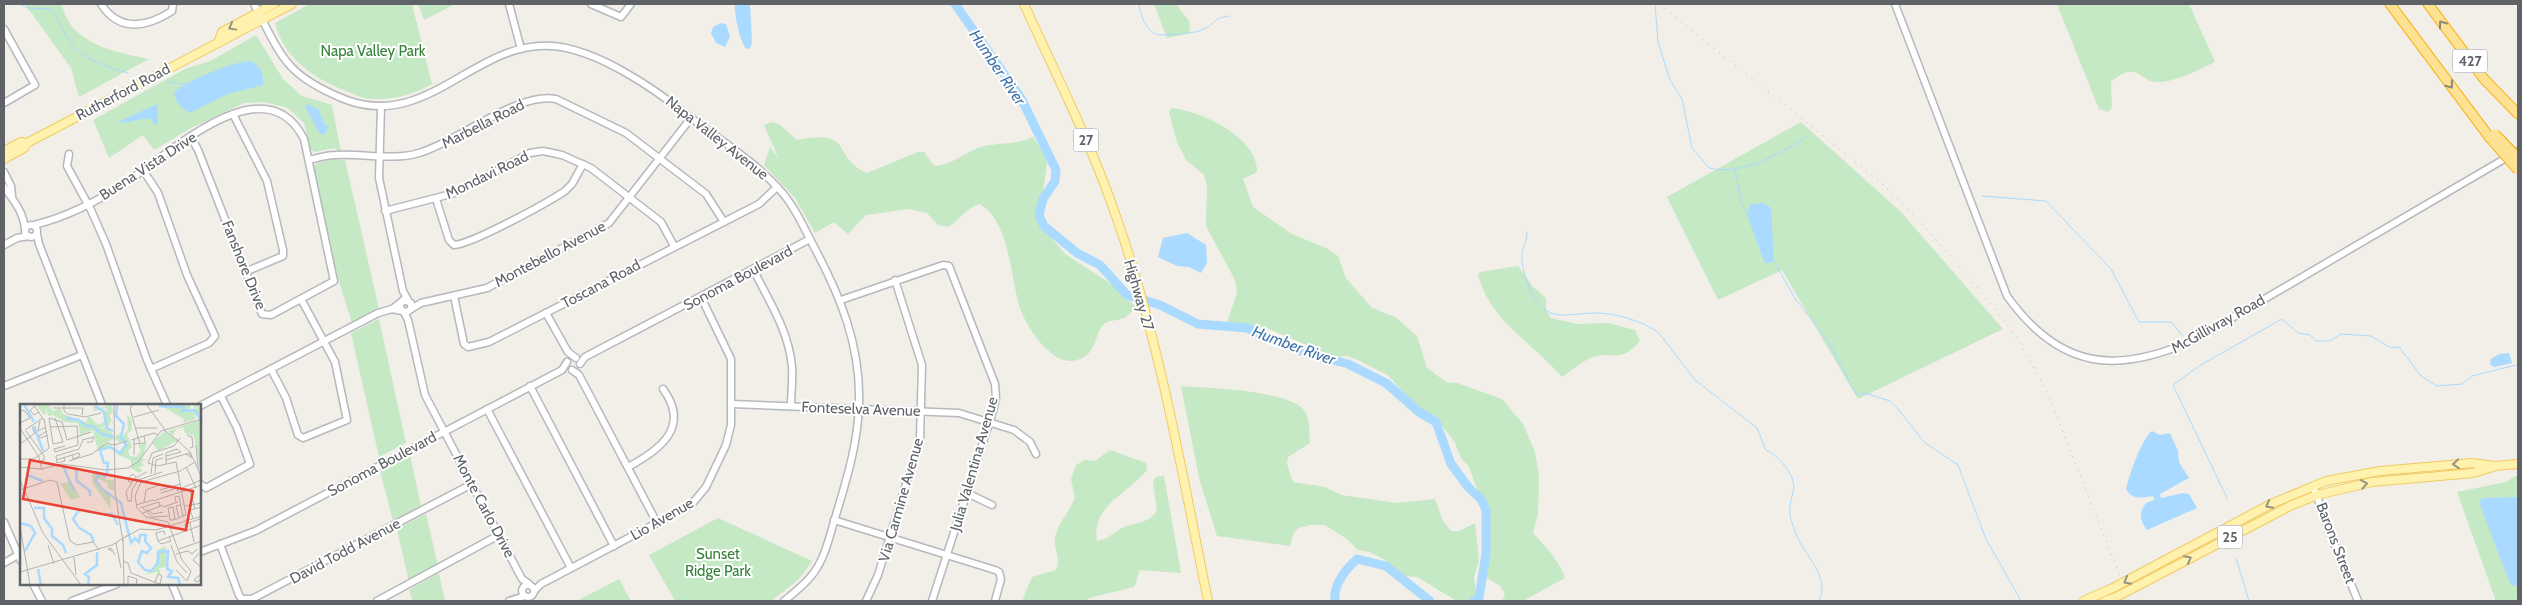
<svg xmlns="http://www.w3.org/2000/svg" width="2522" height="605" font-family="Cabin,sans-serif">
	<rect width="100%" height="100%" fill="#f1efe8"/>
	<g fill="#c5e8c5" fill-rule="evenodd">
		<path d="M25 4H61C64 11 68 23 73 28 94 49 121 53 149 59L79 97 71 68Z"/>
		<path d="M310 4H412L432 84C414 94 395 100 373 99 363 99 353 94 344 90 313 78 284 58 275 23Z"/>
		<polygon points="418,4 455,4 424,20"/>
		<polygon points="1154,4 1176,4 1189,21 1190,33 1167,38"/>
		<path d="M2057 4H2189L2215 62C2198 70 2178 81 2160 82 2139 84 2139 58 2111 82L2112 108 2108 112 2099 109Z"/>
		<polygon points="256,35 283,79 302,96 332,105 341,152 334,148 314,152 310,149 304,123 288,108 264,102 244,103 193,127 154,150 143,135 109,158 93,120 185,69 210,61"/>
		<path d="M1171 108C1200 110 1259 138 1257 172L1243 179 1253 207 1292 234 1328 249 1338 256 1346 278 1372 308 1395 317 1417 336 1427 368 1446 382 1457 383 1502 399 1523 424 1535 452 1539 476 1538 514 1533 533C1546 547 1559 560 1565 578L1523 601H1502L1505 594 1500 586 1487 578 1488 545 1482 498 1475 484 1469 467 1461 458 1455 443 1436 417 1415 406 1389 376 1358 360 1347 356 1334 357 1267 328 1227 322 1237 293 1235 280 1206 226 1207 187 1204 175 1186 160 1177 142 1169 112Z"/>
		<path d="M772 122 779 124 797 140C856 128 830 157 867 173L918 152H924L934 166C950 165 959 157 973 150 991 141 1015 146 1033 137L1043 152 1047 162 1043 192 1037 205V221L1065 254 1116 287 1125 298 1136 306C1133 309 1130 314 1126 317 1120 321 1110 319 1104 324 1094 335 1097 351 1082 358 1069 364 1060 360 1050 352 1036 340 1025 323 1019 305 1011 276 1009 221 980 204 966 208 960 220 948 227L938 225 927 213 909 209 866 215 848 234 834 222 815 233 795 198 764 165 770 147 779 159 764 125Z"/>
		<path d="M1801 122 1901 212 2003 329 1858 399 1782 270 1718 300 1667 197ZM1756 238 1774 260 1764 262Z"/>
		<polygon points="334,159 345,160 379,309 352,323 338,278 313,167 317,163"/>
		<path d="M1518 266 1533 287 1546 298V310L1551 318 1577 324 1608 323 1635 330 1640 341C1619 365 1615 350 1593 357 1582 361 1571 371 1562 377 1533 343 1489 320 1478 274L1480 272Z"/>
		<polygon points="379,319 406,443 379,457 351,333"/>
		<path d="M1181 386C1205 388 1296 390 1306 413 1310 421 1309 434 1310 443L1288 457 1287 464 1293 482 1325 487 1341 495 1397 503 1435 499 1443 521 1451 531H1459L1475 523 1479 561 1474 577 1476 593 1470 601 1455 600 1417 577 1403 576 1385 560 1370 552 1358 550 1347 539 1325 525H1310L1299 528 1294 532 1290 546 1217 536 1199 478Z"/>
		<path d="M1110 450 1146 463 1147 470C1128 494 1091 505 1097 541 1108 540 1112 533 1122 528 1135 522 1148 524 1157 511L1153 482 1156 477 1164 476 1181 573 1140 570 1134 587 1089 598 1087 601H1022L1032 577 1056 570C1062 557 1051 546 1056 534 1058 525 1071 508 1075 498L1071 479 1076 465 1085 460 1095 461Z"/>
		<polygon points="410,455 421,506 393,521 380,471"/>
		<polygon points="2515,476 2518,476 2518,601 2496,601 2457,492 2506,482"/>
		<polygon points="426,514 438,566 409,582 397,529"/>
		<polygon points="718,518 812,561 799,579 771,601 675,601 649,555"/>
		<polygon points="439,573 445,601 413,601 409,590"/>
		<polygon points="619,579 631,601 577,601"/>
	</g>
	<g fill="#aadaff">
		<path d="M735 4H750L752 43 750 48 746 49C739 39 734 14 735 4Z"/>
		<polygon points="721,23 726,24 730,36 725,47 716,43 711,33 713,27"/>
		<path d="M250 61C260 65 264 74 263 85L228 94 190 113C181 109 175 101 174 92 191 79 229 63 250 61Z"/>
		<path d="M157 104 158 124 155 125 151 119C139 117 130 124 118 122Z"/>
		<polygon points="308,104 318,109 325,125 329,126 324,135 320,134 305,107"/>
		<polygon points="1763,203 1771,208 1774,261 1768,263 1764,262 1747,214 1751,204"/>
		<polygon points="1187,233 1206,245 1207,263 1201,273 1189,267 1177,266 1158,257 1163,238"/>
		<polygon points="2509,353 2512,363 2494,367 2490,364 2491,359 2499,354"/>
		<path d="M2152 431 2160 435 2170 433 2178 451 2179 462 2189 478 2160 494 2161 498 2183 493 2189 494 2197 508 2147 530C2140 520 2138 514 2146 503L2154 500 2153 496C2142 498 2132 500 2126 489 2129 476 2142 438 2152 431Z"/>
		<polygon points="2518,497 2518,585 2513,586 2509,581 2479,502 2483,498"/>
	</g>
	<g fill="none" stroke-linecap="round" stroke-linejoin="round">
		<g stroke="#aadaff" stroke-width="1">
			<path d="M20 4 28 8 52 9C74 53 81 59 128 73"/>
			<path d="M1139 4C1141 16 1145 31 1159 35 1172 34 1194 35 1206 28 1218 21 1213 18 1230 16"/>
			<path d="M1655 4 1658 42 1670 80 1682 99 1692 148 1709 168C1742 176 1780 154 1806 137"/>
			<polyline points="167,82 185,84"/>
			<polyline points="1735,169 1742,205 1747,214"/>
			<polyline points="1982,196 2046,201 2111,269 2139,322 2171,322 2183,336"/>
			<path d="M1527 232C1528 241 1522 246 1522 254 1521 266 1526 280 1531 291 1549 325 1564 313 1596 313 1615 313 1642 321 1658 332L1695 380 1757 428 1766 450C1775 453 1789 469 1792 478 1797 490 1790 497 1790 508 1789 516 1793 526 1796 534 1804 555 1831 577 1819 601"/>
			<polyline points="1774,261 1794,297 1828,341 1856,394 1868,394 1890,401 1898,409 1924,442 1958,465 1986,539 2021,601"/>
			<polyline points="2227,498 2173,385 2199,366 2282,319 2298,333 2310,335 2316,341 2330,341 2341,334 2371,336 2391,348 2399,347 2421,376 2437,386 2462,384 2472,376 2516,365 2518,367"/>
			<polyline points="2236,558 2249,601"/>
		</g>
		<g stroke="#aadaff" stroke-width="9">
			<polyline points="955,4 1021,98 1056,170 1055,181 1043,199 1039,215 1044,226 1077,253 1100,265 1127,295 1160,305 1198,324 1247,328 1306,353 1348,364 1386,383 1419,412 1436,422 1451,464 1469,488 1481,499 1486,510 1486,554 1479,598 1474,601"/>
			<path d="M1335 601C1333 584 1345 570 1357 559L1386 566 1430 601"/>
		</g>
		<g stroke="#b5b8bc" stroke-width="9">
			<g id="minor">
				<path d="M101 4C120 33 147 27 172 11L173 4"/>
				<path d="M254 4C282 57 285 75 344 99 427 132 475 40 552 46 596 49 652 87 686 114 717 138 753 160 779 189 794 205 803 226 813 245 840 295 861 346 859 404 858 443 847 478 836 515 830 534 826 555 815 571 807 583 795 592 784 601"/>
				<polyline points="509,4 521,49"/>
				<polyline points="591,4 621,17 631,4"/>
				<path d="M1895 4 2007 296C2060 370 2117 375 2196 339L2518 151"/>
				<polyline points="4,29 35,85 4,103"/>
				<polyline points="381,107 379,178 403,291 408,300"/>
				<polyline points="233,114 267,181 283,250 283,256 245,272"/>
				<polyline points="69,154 67,166 91,210 106,244 147,360 167,405"/>
				<path d="M309 160C317 158 326 155 335 155 363 153 392 161 419 153 460 141 516 92 556 99L626 133 706 194 724 222"/>
				<polyline points="143,170 158,193 187,275 215,336 209,343 151,369"/>
				<polyline points="4,172 11,186 12,196"/>
				<path d="M4 187C14 201 23 211 25 229"/>
				<path d="M436 199 449 240 454 245C472 244 547 203 565 191L572 184 583 164"/>
				<polyline points="385,211 455,193 530,153 543,151 562,155 591,168 661,222 674,246"/>
				<circle cx="31" cy="231" r="6"/>
				<path d="M34 225C66 217 100 200 128 181 171 153 265 62 304 139L334 281 271 315 262 314 198 150 191 137"/>
				<polyline points="37,234 39,244 102,405"/>
				<polyline points="4,245 17,238 29,236"/>
				<path d="M753 269C769 301 789 331 792 367 793 380 791 393 791 406"/>
				<polyline points="454,296 464,344 468,347 489,342 759,204 777,187"/>
				<polyline points="841,300 943,265 949,266 995,384 996,398 993,411 932,601"/>
				<polyline points="392,309 407,312 411,309 411,303 403,300 400,305 401,310"/>
				<polyline points="411,309 421,303 487,288 609,223 691,118"/>
				<polyline points="404,312 408,320 425,395 522,579 529,584"/>
				<polyline points="546,313 568,352 576,358"/>
				<polyline points="580,364 585,357 810,239"/>
				<polyline points="271,369 286,398 298,435 303,438 347,420 335,362 301,299"/>
				<polyline points="572,370 579,375 657,523"/>
				<polyline points="4,386 82,355"/>
				<polyline points="530,386 614,546"/>
				<polyline points="732,404 959,413 1014,430 1030,442 1036,454"/>
				<polyline points="200,406 378,313 392,309 401,302"/>
				<polyline points="487,409 571,568"/>
				<path d="M628 467C660 450 691 427 663 389"/>
				<polyline points="200,484 206,488 250,464 237,428 221,396"/>
				<polyline points="2315,491 2329,531 2358,601"/>
				<polyline points="967,493 992,505"/>
				<polyline points="834,520 995,570 999,572 1001,579 995,601"/>
				<polyline points="4,522 21,561"/>
				<polyline points="220,544 239,595 242,599 252,599 472,484"/>
				<polyline points="200,552 255,531 562,370 567,362"/>
				<polyline points="4,563 18,555"/>
				<polyline points="33,584 42,601"/>
				<polyline points="172,584 179,601"/>
				<circle cx="528" cy="591" r="6"/>
				<polyline points="534,591 541,584 691,505 706,487 726,445 731,425 731,359 701,297"/>
				<polyline points="72,601 117,584"/>
				<polyline points="377,601 499,535"/>
				<polyline points="509,601 525,596"/>
				<polyline points="866,601 878,575 920,439 922,365 895,280"/>
			</g>
		</g>
		<g stroke="#f2c960" stroke-width="10">
			<g id="major">
				<path d="M1024 4C1056 75 1092 145 1117 219 1160 342 1182 473 1208 601"/>
				<polyline points="219,40 222,32 274,4"/>
				<polyline points="4,151 21,142 27,143"/>
				<polyline points="4,159 24,148 27,143 292,4"/>
				<polyline points="2141,573 2271,504 2326,481 2380,471 2472,463 2494,466 2518,464"/>
				<polyline points="2145,582 2290,506 2317,495 2372,482 2473,473 2493,467"/>
				<polyline points="2083,601 2113,588"/>
				<polyline points="2105,601 2116,597"/>
			</g>
		</g>
		<g stroke="#f9ab00" stroke-width="11">
			<g id="highway">
				<polyline points="2390,4 2490,138"/>
				<polyline points="2428,4 2484,79 2518,114"/>
			</g>
		</g>
		<use href="#minor" stroke="#fff" stroke-width="6"/>
		<use href="#major" stroke="#fff2af" stroke-width="8"/>
		<use href="#highway" stroke="#fde293" stroke-width="9"/>
		<polyline stroke="#b6b7b8" stroke-width="1" stroke-dasharray="1 6" stroke-linecap="butt" points="1659,4 1879,181 1918,219 1992,305 2015,335 2046,389 2130,601"/>
		<g stroke="#f2c960" stroke-width="10" stroke-linecap="butt">
			<g id="major-bridge">
				<polyline points="2113,588 2141,573"/>
				<polyline points="2116,597 2145,582"/>
			</g>
		</g>
		<g stroke="#f9ab00" stroke-width="11" stroke-linecap="butt">
			<g id="highway-bridge">
				<polyline points="2495,134 2518,158"/>
				<polyline points="2490,138 2518,170"/>
			</g>
		</g>
		<use href="#major-bridge" stroke="#fff2af" stroke-width="8"/>
		<use href="#highway-bridge" stroke="#fde293" stroke-width="9"/>
	</g>
	<defs><path id="oneway-chevron" d="M-2-3.5L2.5 0L-2 3.5" fill="none" stroke-width="1.6" stroke-linecap="round" stroke-linejoin="round" transform="scale(1.25)"/></defs>
	<g stroke="#8e8975">
		<use href="#oneway-chevron" transform="translate(2442 24) rotate(-126)"/>
		<use href="#oneway-chevron" transform="translate(2450 85) rotate(52)"/>
	</g>
	<g stroke="#979581">
		<use href="#oneway-chevron" transform="translate(232 27) rotate(151)"/>
		<use href="#oneway-chevron" transform="translate(2456 464) rotate(175)"/>
		<use href="#oneway-chevron" transform="translate(2364 484) rotate(-10)"/>
		<use href="#oneway-chevron" transform="translate(2269 505) rotate(153)"/>
		<use href="#oneway-chevron" transform="translate(2188 559) rotate(-28)"/>
		<use href="#oneway-chevron" transform="translate(2127 581) rotate(152)"/>
	</g>
	<g text-anchor="middle" stroke-width="4" stroke-linejoin="round" paint-order="stroke">
		<g fill="#fff" stroke="#8f9295" stroke-width="1">
			<rect x="2452.5" y="49.5" width="35" height="23" rx="4"/>
			<rect x="1073.5" y="128.5" width="25" height="23" rx="4"/>
			<rect x="2217.5" y="525.5" width="25" height="23" rx="4"/>
		</g>
		<g font-size="14" font-weight="bold" fill="#5f6368">
			<text x="2470" y="66">427</text>
			<text x="1086" y="145">27</text>
			<text x="2230" y="542">25</text>
		</g>
		<g font-size="15" fill="#348238" stroke="#fff">
			<text x="373" y="56">Napa Valley Park</text>
			<text x="718" y="559">Sunset<tspan x="718" dy="17">Ridge Park</tspan></text>
		</g>
		<g font-size="15" fill="#5f6368" stroke="#fff">
			<text transform="translate(123 92) rotate(-28)" y="5">Rutherford Road</text>
			<text transform="translate(483 124) rotate(-27)" y="5">Marbella Road</text>
			<text transform="translate(717 138) rotate(38)" y="5">Napa Valley Avenue</text>
			<text transform="translate(148 166) rotate(-33)" y="5">Buena Vista Drive</text>
			<text transform="translate(487 175) rotate(-26)" y="5">Mondavi Road</text>
			<text transform="translate(550 254) rotate(-28)" y="5">Montebello Avenue</text>
			<text transform="translate(244 265) rotate(68)" y="5">Fanshore Drive</text>
			<text transform="translate(738 278) rotate(-28)" y="5">Sonoma Boulevard</text>
			<text transform="translate(601 284) rotate(-28)" y="5">Toscana Road</text>
			<text transform="translate(1139 295) rotate(74)" y="5">Highway 27</text>
			<text transform="translate(2218 324) rotate(-29)" y="5">McGillivray Road</text>
			<text transform="translate(861 409) rotate(2)" y="5">Fonteselva Avenue</text>
			<text transform="translate(382 464) rotate(-28)" y="5">Sonoma Boulevard</text>
			<text transform="translate(974 464) rotate(-74)" y="5">Julia Valentina Avenue</text>
			<text transform="translate(901 500) rotate(-74)" y="5">Via Carmine Avenue</text>
			<text transform="translate(484 506) rotate(62)" y="5">Monte Carlo Drive</text>
			<text transform="translate(662 519) rotate(-30)" y="5">Lio Avenue</text>
			<text transform="translate(2336 543) rotate(69)" y="5">Barons Street</text>
			<text transform="translate(345 551) rotate(-28)" y="5">David Todd Avenue</text>
		</g>
		<g font-size="16" font-style="italic" fill="#4174aa" stroke="#fff">
			<text transform="translate(998 67) rotate(56)" y="6">Humber River</text>
			<text transform="translate(1294 345) rotate(20)" y="6">Humber River</text>
		</g>
	</g>
	<g transform="translate(20 404)">
		<rect width="181" height="181" fill="#f1efe8"/>
		<path d="M16 0H32L29 2 33 7 40 4 43 10 66 18 69 12 78 21 84 18 83 6 86 8 87 4 74 7 73 1 80 4 91 0 93 8 89 11 93 19 90 17V22L84 21 85 23 79 25 87 24 93 31 94 35 83 40 93 41 78 47 73 26 60 31 58 19 45 18 33 11 28 12 26 3V10H23ZM147 0H170V6L175 7 178 1 175 5 173 0H181L180 14 174 10 176 15 163 19 164 15 142 2ZM107 10 111 15 112 26 107 30 112 43 108 47 110 52 116 53 121 47 118 41 127 39 122 55H127L121 58 124 61 118 64 123 66 119 69 111 64V56L96 50 106 43 102 34 101 39 95 35 96 31 101 30 102 33 108 26ZM181 16V70L174 32 165 29 163 23 156 25 153 32 148 27ZM145 27 157 37 138 47 132 39ZM76 68 87 76H94V87L87 84 88 79 76 74 81 85 90 90 91 105 73 80 72 69ZM51 77 60 93 51 96 40 80ZM146 142 147 160 146 163 139 164 141 171 136 168 125 171 135 163 138 148 144 147 137 146Z" fill="#c5e8c5"/>
		<path fill="none" stroke="#aadaff" stroke-width="2.5" d="M4 0 14 18M97 0 96 12 104 20 101 33 106 41 100 49 90 43 80 46 84 59H88L87 70 85 73 78 69 76 76 81 84 101 99 111 139 115 134 119 138 120 131H126L125 137 131 144 127 149 122 147 118 158 125 166 131 167 138 159V148L148 147 147 165 152 167 148 173 158 174 160 181M165 0 162 7 175 6 182 19M75 2 84 8 87 24 93 27M139 2 162 3M46 14 59 16 66 22H72L82 30 93 33M14 22 23 47M43 62 54 87M56 64 57 77 70 87V92M7 71 23 77M14 104H24V114L32 125V132L43 141 46 149M86 110H92L98 121M0 119 11 122 15 129 5 147M58 122 53 115 59 106M58 123 71 131 74 138M18 165 21 181M68 181 69 173 65 170 77 161V148"/>
		<path fill="none" stroke="#b3b3b1" stroke-width="1" d="M13 0 24 16M44 0V7L48 10 65 13 81 9M94 0 95 88 103 138M113 0 110 5 120 40M126 0 145 26M15 2 10 6 14 11 19 8M33 4H63L62 11M0 7 4 6 10 14 0 19M114 13 139 6M35 14 43 38M20 17 18 27 26 23M30 23 57 22 58 41 35 48 34 45 45 42M116 24H137M1 26 19 53 22 66M5 26 23 14M144 26 158 37M6 27 24 52V56L21 57M27 27 19 32 21 34 28 31M167 31 172 33 173 43 170 44M114 35V51M156 35 170 48 182 74M62 36 74 33 72 38H67M111 36 134 29 138 31M43 38 33 40 29 14 42 18 47 36 71 28M0 40 15 29 12 23M114 40 125 39 124 32M176 41 178 64M0 52 1 55H14L29 44 24 15M146 52 161 48 157 45 146 49V60M44 54 45 57 37 59 36 52 59 45 63 36M36 56 59 49 60 52 53 55 52 51M146 56 169 49 172 54 166 50M49 57 72 50 87 39 94 41 107 37M156 58 166 111M128 59 132 49 154 42 160 34M128 59 137 62 156 58M0 63 21 65 42 60 86 66 108 64 118 58 141 27 182 15M166 63 176 84M135 69 136 56 143 54M131 70 133 54 143 50M0 76 23 129 61 181M112 79 108 77 110 72 113 70 116 73M162 84 181 76M0 86 30 76 37 78 50 137 57 141 73 138 79 146M140 86 161 80M170 86 175 105M141 89 157 84 158 88M111 97 112 86 118 76 142 68M112 97H108L106 88 115 74 127 68M133 97 182 81M124 98 126 86 139 81M156 98 155 93 159 92 163 113M116 101 133 96M165 102 182 99M122 103 132 113 148 112M143 103 158 98M120 104 139 98 140 102M126 105 133 110 143 108M123 109 143 101M159 114 156 102 161 101M173 114 170 106 182 103M155 115 153 103 148 104 150 116H152L156 115H157L162 112 166 111M170 119 174 138M0 122 10 181M166 126 165 120 180 115 182 119M105 133 120 125 136 126 182 112M103 135 104 181M138 137 182 121M138 137 136 129 144 127 145 131M138 137 141 140 151 137 149 133M96 139 101 164M28 141 34 160M151 141 157 158 167 169M159 145 182 137M92 147 88 145 91 144 95 151M179 149 173 156 182 164M156 150 168 147 172 150 177 145M54 153 56 171M103 157 108 159 111 169 142 181M156 166 167 177M0 168 92 141 107 132M180 171 174 176 177 178 182 175M167 177 171 167 162 156 148 118 126 113 117 104 115 92 121 78 160 67 175 58M135 178 138 170 142 172 140 180M108 181V172L117 175 116 181"/>
		<path fill="#ea4335" fill-opacity="0.15" stroke="#ea4335" stroke-width="2.5" d="M10 56 173 87 166 126 3 95Z"/>
		<rect width="181" height="181" fill="none" stroke="#5f6368" stroke-width="2.5"/>
	</g>
	<rect width="2522" height="605" fill="none" stroke="#5f6368" stroke-width="10"/>
</svg>
